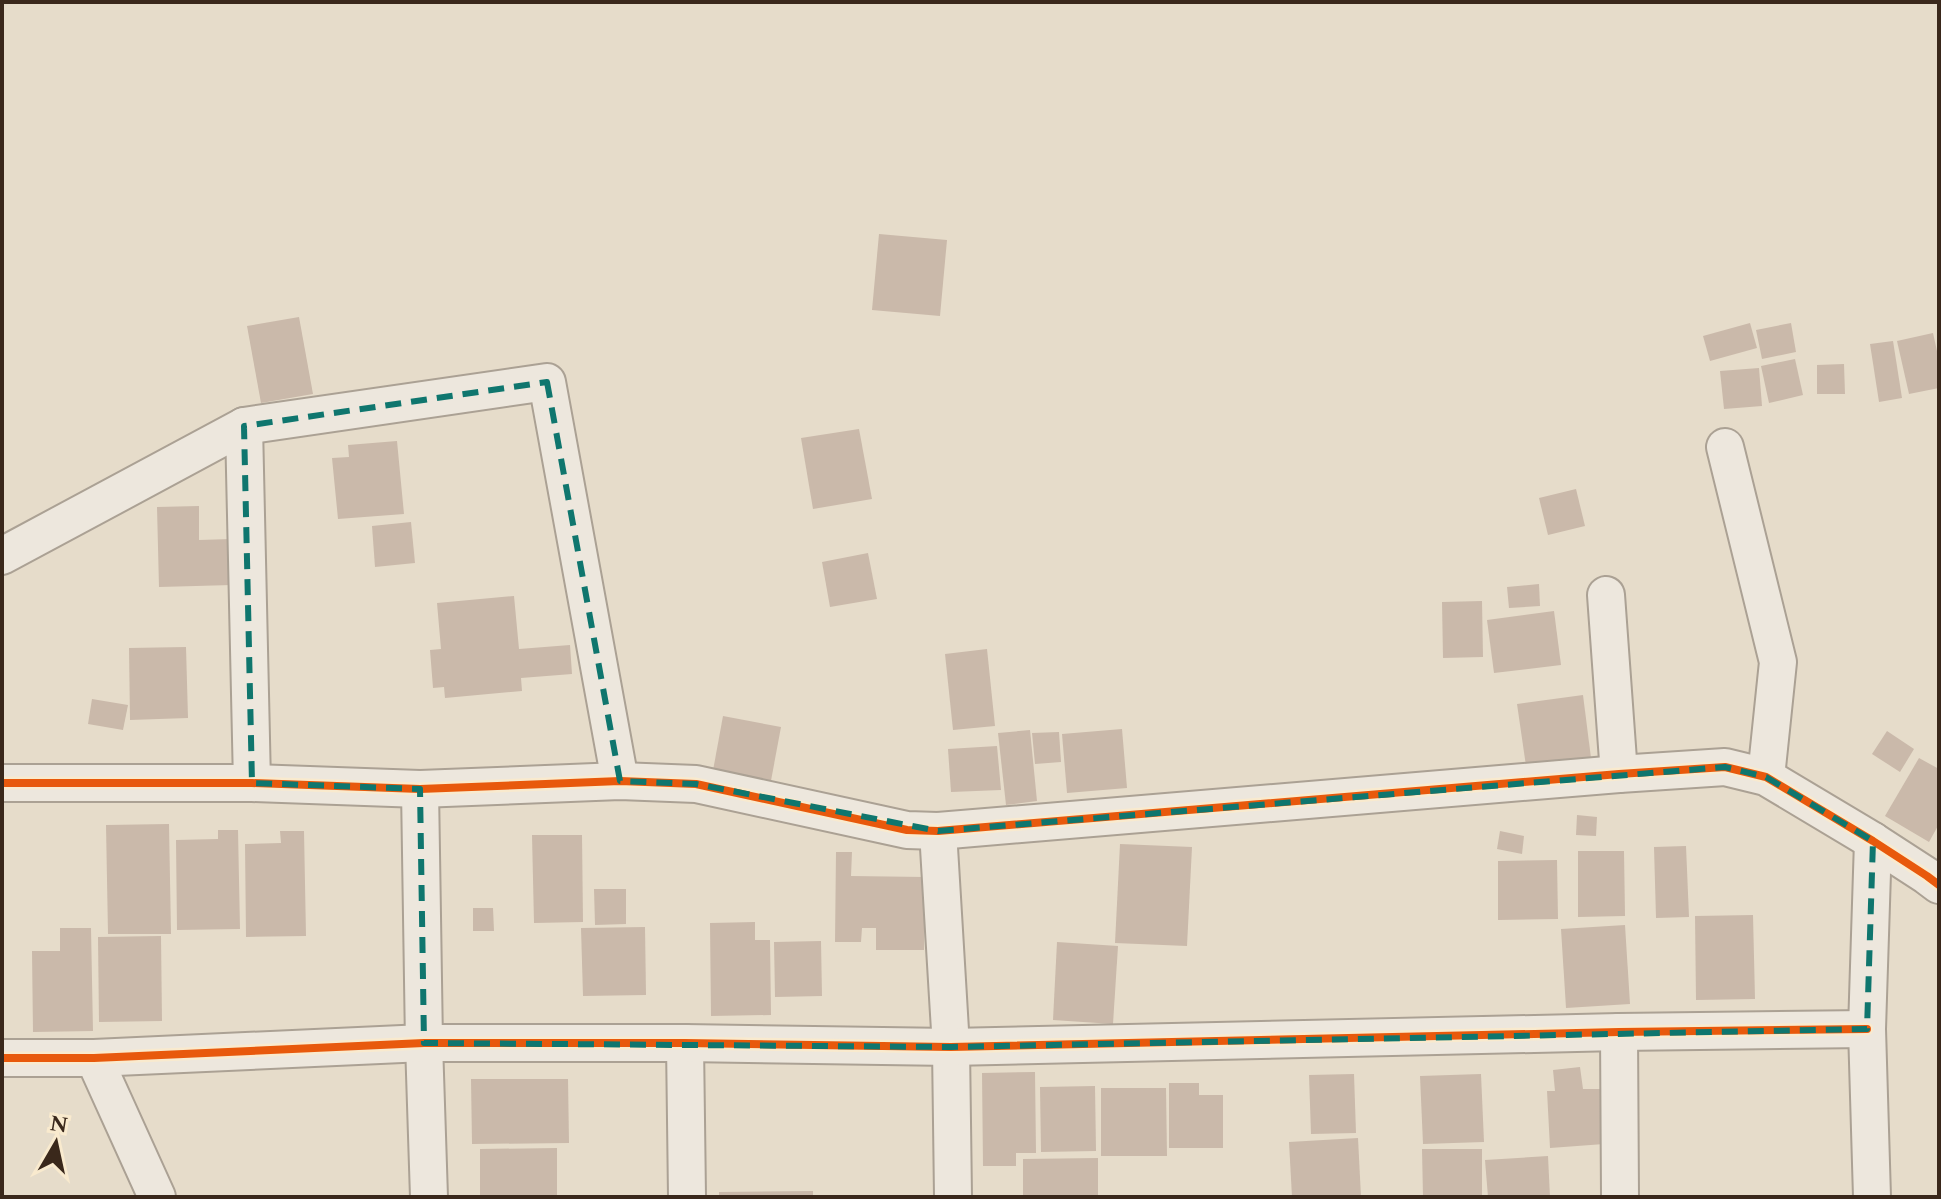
<svg xmlns="http://www.w3.org/2000/svg" width="1941" height="1199" font-family="Spectral,serif">
	<rect width="100%" height="100%" fill="#e6dcca"/>
	<g fill="#cab9aa">
		<polygon points="879,234 947,240 940,316 872,310"/>
		<polygon points="299,317 313,394 261,403 247,326"/>
		<polygon points="1750,323 1757,348 1710,361 1703,336"/>
		<polygon points="1791,323 1796,352 1762,359 1756,330"/>
		<polygon points="1933,333 1939,360 1939,388 1909,394 1897,341"/>
		<polygon points="1893,341 1902,398 1879,402 1870,344"/>
		<polygon points="1795,359 1803,395 1769,403 1761,366"/>
		<polygon points="1844,364 1845,394 1817,394 1817,365"/>
		<polygon points="1759,368 1762,406 1724,409 1720,371"/>
		<polygon points="859,429 872,499 813,509 801,438"/>
		<polygon points="397,441 404,514 338,519 332,458 349,457 348,445"/>
		<polygon points="1576,489 1585,526 1548,535 1539,498"/>
		<polygon points="199,506 199,540 231,539 232,585 159,587 157,507"/>
		<polygon points="411,522 415,563 375,567 372,526"/>
		<polygon points="868,553 877,599 830,607 822,562"/>
		<polygon points="1539,584 1540,606 1509,608 1507,587"/>
		<polygon points="514,596 519,649 570,645 572,674 521,678 522,691 445,698 444,687 433,688 430,650 441,649 437,603"/>
		<polygon points="1482,601 1483,657 1443,658 1442,602"/>
		<polygon points="1554,611 1561,665 1494,673 1487,620"/>
		<polygon points="186,647 188,718 130,720 129,648"/>
		<polygon points="987,649 995,726 953,730 945,654"/>
		<polygon points="1583,695 1591,758 1526,766 1517,704"/>
		<polygon points="92,699 128,705 123,730 88,724"/>
		<polygon points="723,716 781,727 770,786 712,776"/>
		<polygon points="1122,729 1127,788 1067,793 1062,734"/>
		<polygon points="1030,730 1037,801 1006,805 998,733"/>
		<polygon points="1887,731 1914,749 1900,772 1872,754"/>
		<polygon points="1059,732 1061,762 1035,764 1032,733"/>
		<polygon points="997,746 1001,790 951,792 948,749"/>
		<polygon points="1919,758 1939,769 1939,824 1929,842 1885,816"/>
		<polygon points="1577,815 1597,817 1596,836 1576,835"/>
		<polygon points="169,824 171,934 108,934 106,825"/>
		<polygon points="218,830 238,830 240,929 177,930 176,840 218,839"/>
		<polygon points="280,831 304,831 306,936 246,937 245,844 281,843"/>
		<polygon points="1500,831 1524,836 1522,854 1497,849"/>
		<polygon points="532,835 582,835 583,922 534,923"/>
		<polygon points="1120,844 1192,847 1187,946 1115,943"/>
		<polygon points="1686,846 1689,917 1656,918 1654,847"/>
		<polygon points="1578,851 1624,851 1625,916 1578,917"/>
		<polygon points="836,852 852,852 851,876 925,877 924,950 876,950 876,928 862,928 861,942 835,942"/>
		<polygon points="1557,860 1558,919 1498,920 1498,861"/>
		<polygon points="594,889 626,889 626,924 595,925"/>
		<polygon points="473,908 493,908 494,931 473,931"/>
		<polygon points="1753,915 1755,999 1696,1000 1695,916"/>
		<polygon points="755,922 755,940 770,940 771,1015 711,1016 710,923"/>
		<polygon points="1625,925 1630,1004 1566,1008 1561,929"/>
		<polygon points="645,927 646,995 583,996 581,928"/>
		<polygon points="60,928 91,928 93,1031 33,1032 32,951 60,951"/>
		<polygon points="161,936 162,1021 99,1022 98,937"/>
		<polygon points="821,941 822,996 775,997 774,942"/>
		<polygon points="1057,942 1118,946 1113,1024 1053,1020"/>
		<polygon points="1580,1067 1583,1089 1600,1089 1604,1144 1550,1148 1547,1091 1555,1091 1553,1070"/>
		<polygon points="1035,1072 1036,1153 1016,1153 1016,1166 983,1166 982,1073"/>
		<polygon points="1354,1074 1356,1133 1311,1134 1309,1075"/>
		<polygon points="1481,1074 1484,1142 1423,1144 1420,1076"/>
		<polygon points="471,1079 568,1079 569,1143 472,1144"/>
		<polygon points="1169,1083 1199,1083 1199,1095 1223,1095 1223,1148 1169,1148"/>
		<polygon points="1095,1086 1096,1151 1041,1152 1040,1087"/>
		<polygon points="1101,1088 1166,1088 1167,1156 1101,1156"/>
		<polygon points="1358,1138 1361,1197 1292,1197 1289,1142"/>
		<polygon points="557,1148 557,1197 480,1197 480,1149"/>
		<polygon points="1422,1149 1482,1149 1482,1197 1423,1197"/>
		<polygon points="1548,1156 1550,1197 1488,1197 1485,1160"/>
		<polygon points="1098,1158 1098,1197 1023,1197 1023,1159"/>
		<polygon points="813,1191 813,1197 719,1197 719,1192"/>
	</g>
	<g fill="none" stroke-linecap="round" stroke-linejoin="round">
		<g stroke="#aba194" stroke-width="40">
			<g id="street">
				<polyline points="244,426 252,783"/>
				<polyline points="1725,447 1778,662 1766,777"/>
				<polyline points="2,556 244,426 547,382 620,781"/>
				<polyline points="1606,595 1619,774"/>
				<polyline points="2,783 252,783 420,789 620,781 696,784 907,830 938,831 1619,774 1725,767 1766,777 1873,841 1927,876 1939,885"/>
				<polyline points="420,789 424,1043 429,1197"/>
				<polyline points="938,831 951,1047 953,1197"/>
				<polyline points="1619,1032 1620,1197"/>
				<polyline points="685,1043 687,1197"/>
				<polyline points="2,1058 94,1058 424,1043 685,1043 951,1047 1619,1032 1867,1029"/>
				<polyline points="94,1058 157,1197"/>
				<polyline points="1872,1197 1867,1029 1873,841"/>
			</g>
		</g>
		<use href="#street" stroke="#ede7dd" stroke-width="36"/>
		<g stroke="#f9eace" stroke-width="13">
			<g id="cycleway">
				<polyline points="2,783 252,783 420,789 620,781 696,784 907,830 938,831 1619,774 1725,767 1766,777 1873,841 1927,876 1939,885"/>
				<polyline points="2,1058 94,1058 424,1043 685,1043 951,1047 1619,1032 1867,1029"/>
			</g>
		</g>
		<use href="#cycleway" stroke="#e8590c" stroke-width="8"/>
	</g>
	<path fill="none" stroke="#0f766e" stroke-width="6" stroke-dasharray="16 10" stroke-linejoin="round" d="M547 382 620 781 696 784 938 831 1725 767 1766 777 1873 841 1867 1029 951 1047 424 1043 420 789 252 783 244 426Z"/>
	<rect width="1941" height="1199" fill="none" stroke="#3a281b" stroke-width="8"/>
	<g transform="translate(56 1143) rotate(9)" stroke="#f9eace" stroke-width="6" paint-order="stroke">
	<path d="M0-6L14 30L0 20L-14 30Z" fill="#3a281b"/>
	<text y="-12" font-size="22" font-weight="bold" text-anchor="middle" fill="#3a281b">N</text>
	</g>
</svg>
